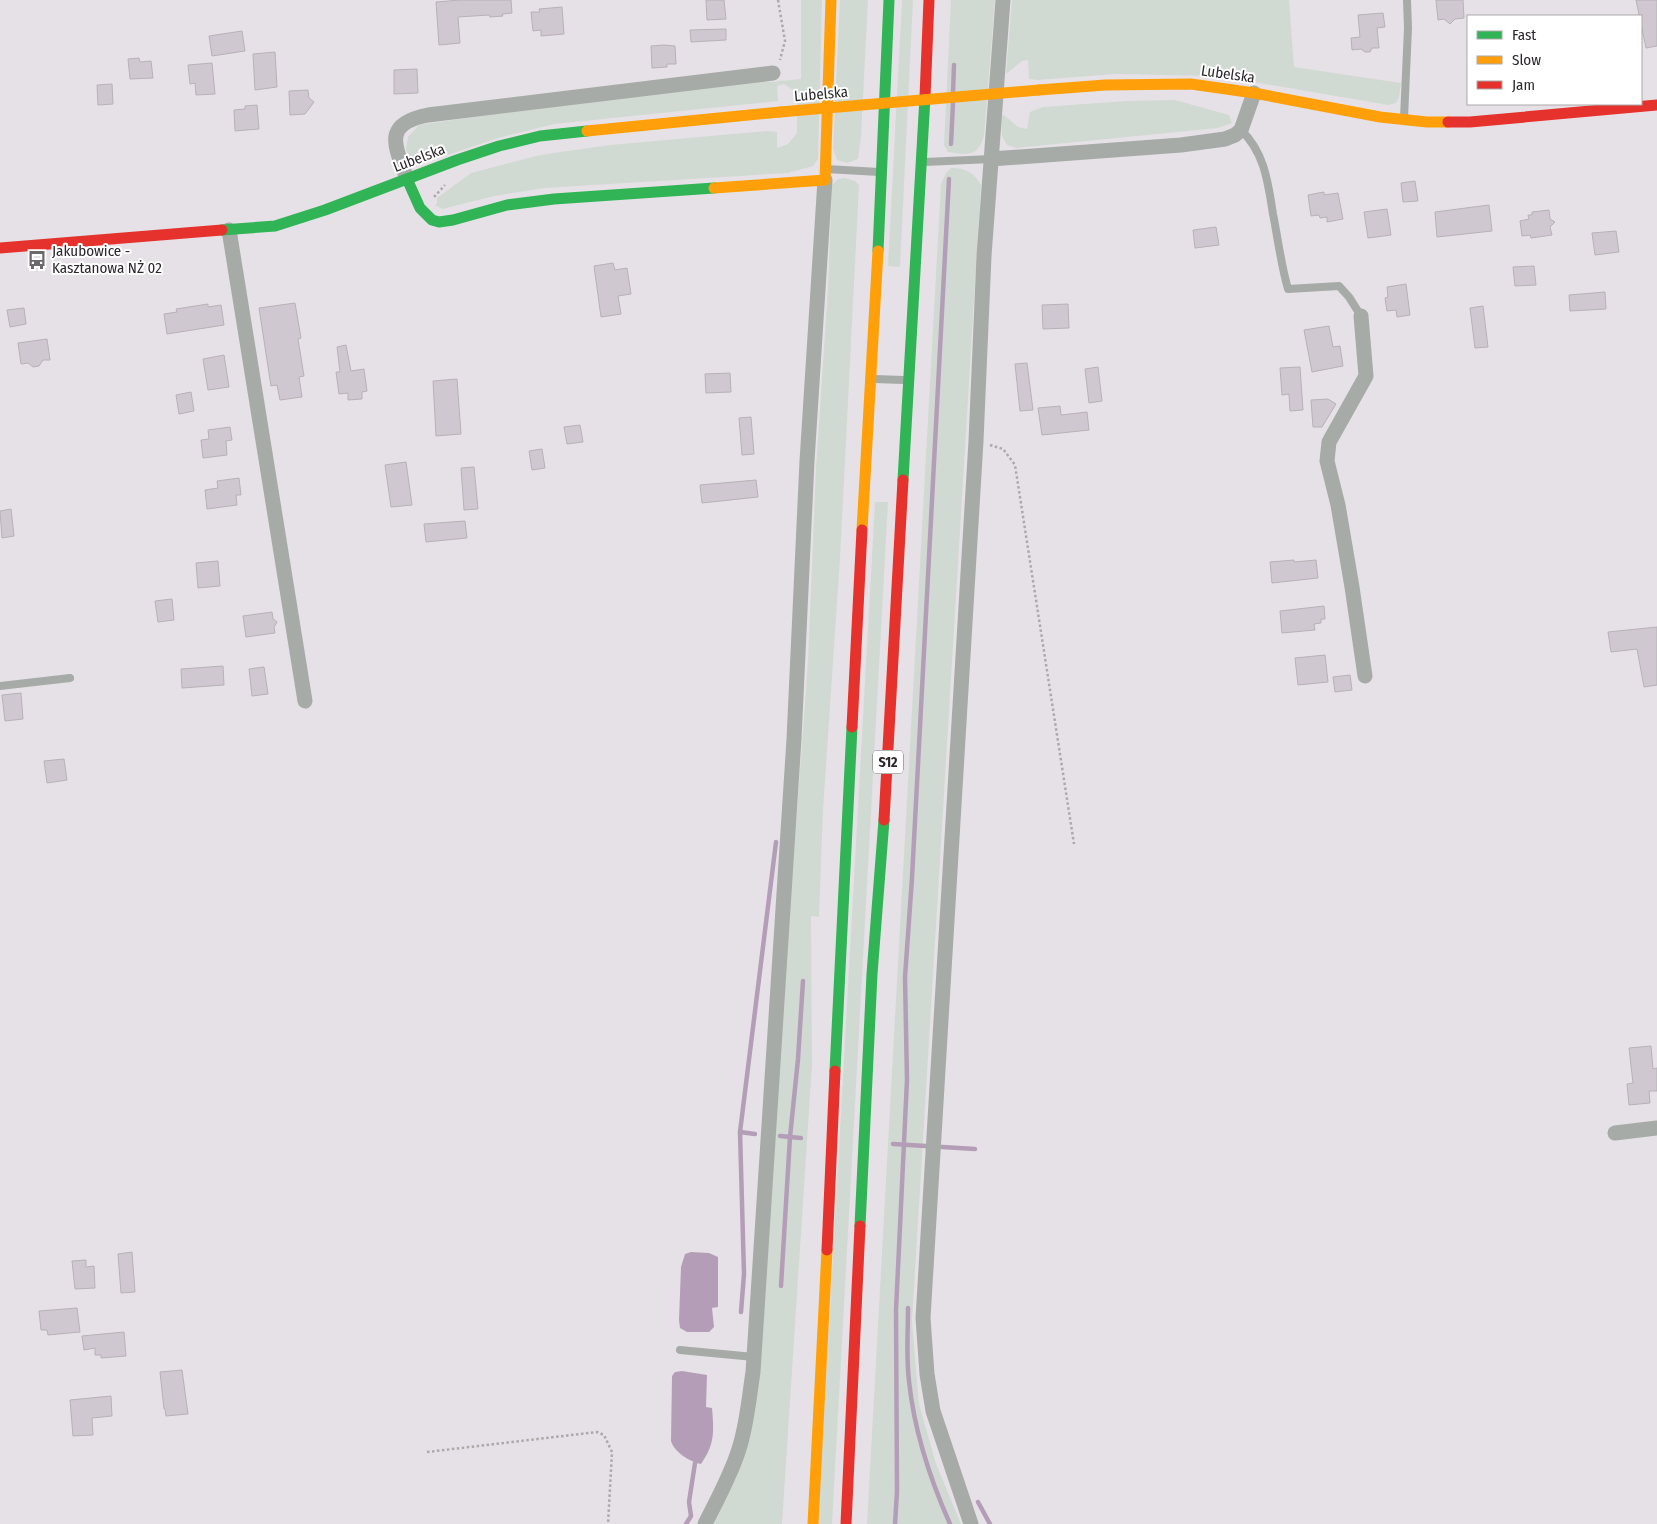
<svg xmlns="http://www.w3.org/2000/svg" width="1657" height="1524" font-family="'Fira Sans Condensed',sans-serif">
	<rect width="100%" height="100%" fill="#e6e1e6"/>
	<g fill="#d1dad2">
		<polygon points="801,0 822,0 818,159 813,166 788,173 545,188 494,196 442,209 435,205 437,203 437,198 471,173 540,155 610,145 767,131 777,132 777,148 788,144 797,133 797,96 793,90 784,84 777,86 778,101 554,124 498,138 427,162 412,159 406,150 408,137 419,125 507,112 762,81 770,82 801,79"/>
		<polygon points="840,0 868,0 861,136 858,159 847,163 837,160 833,149"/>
		<polygon points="902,0 913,0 900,267 888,266"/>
		<path d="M951 0H995L984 136C978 157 967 155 948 152L944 145Z"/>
		<polygon points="1012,0 1289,0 1294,67 1401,83 1399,97 1396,103 1388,105 1218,76 1115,74 1038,80 1029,79 1028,60 1022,61 1006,74"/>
		<polygon points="1175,100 1229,115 1232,123 1218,128 1016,148 1007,145 1002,136 1001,116 1004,115 1018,127 1027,129 1030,112 1043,107 1126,101"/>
		<path d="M951 168C965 168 974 172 981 185L912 1321 919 1404 936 1464 961 1524H867L941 184 946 173Z"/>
		<polygon points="845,178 855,181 859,185 840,559 823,810 819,917 811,916 812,1065 782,1524 714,1524 736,1478 752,1423 808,662 816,468 828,289 832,185 838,179"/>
		<polygon points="875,502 888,502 832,1524 818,1524"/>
	</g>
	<g fill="#b49eb7">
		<polygon points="691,1252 709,1253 718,1257 718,1307 712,1308 714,1327 709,1332 687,1332 680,1328 679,1320 681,1267 685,1254"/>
		<path d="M682 1371 707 1375 706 1407 712 1408C714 1432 715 1444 701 1464 690 1462 674 1452 671 1441L672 1376 675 1372Z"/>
	</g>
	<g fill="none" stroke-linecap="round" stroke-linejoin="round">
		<g stroke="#b49eb7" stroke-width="4.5">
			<polyline points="953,93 954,65"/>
			<polyline points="951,144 953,103"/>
			<polyline points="740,1132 755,1134"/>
			<polyline points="780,1136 801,1138"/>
			<polyline points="893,1144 975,1149"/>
			<polyline points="781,1286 790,1137 798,1059 803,981"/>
			<path d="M908 1308C908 1332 906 1357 909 1381 914 1430 930 1479 950 1524"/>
			<polyline points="741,1312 744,1274 740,1132 776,842"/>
			<polyline points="978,1502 990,1524"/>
			<polyline points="686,1524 691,1516 689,1502 695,1463"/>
			<polyline points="895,1524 897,1492 896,1310 907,1080 905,977 912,878 949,179"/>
		</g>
	</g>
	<g fill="#d0c8d1" stroke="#b6b2b6">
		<polygon points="460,0 511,0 512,13 502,14 503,16 490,17 489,15 458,17 460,43 439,45 436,2"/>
		<polygon points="706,0 724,0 726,19 707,20"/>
		<polygon points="1436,0 1463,0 1464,18 1455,19 1450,24 1444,19 1438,20"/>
		<polygon points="1636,0 1657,0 1657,46 1646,48"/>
		<polygon points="562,7 564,34 541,36 541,30 533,31 531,12 540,12 539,9"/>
		<polygon points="1383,13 1385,27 1377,28 1379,48 1372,48 1370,52 1365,52 1361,49 1352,50 1351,38 1360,37 1358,15"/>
		<polygon points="726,29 726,40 691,42 690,30"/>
		<polygon points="242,31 245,51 212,56 209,36"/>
		<polygon points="664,45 675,46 676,64 667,64 667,67 652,68 651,46"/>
		<polygon points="275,52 277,87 255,90 253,54"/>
		<polygon points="139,58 140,62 151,61 153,78 130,79 128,59"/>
		<polygon points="212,63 215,94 196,95 195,83 190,84 188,65"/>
		<polygon points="417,69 418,93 394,94 394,70"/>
		<polygon points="112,84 113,104 98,105 97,85"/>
		<polygon points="308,90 309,98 314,102 305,114 290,115 289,91"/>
		<polygon points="257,105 259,129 235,131 234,110 245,109 245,106"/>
		<polygon points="1415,181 1418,201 1403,202 1401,183"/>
		<polygon points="1324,192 1324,195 1338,193 1343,219 1327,222 1327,217 1320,218 1319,215 1311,216 1308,195"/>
		<polygon points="1489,205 1492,231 1437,237 1435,212"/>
		<polygon points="1387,209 1391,235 1368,238 1364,212"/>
		<polygon points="1549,210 1550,219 1555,222 1550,227 1552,235 1531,238 1530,235 1522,236 1520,221 1529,219 1528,215 1532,215 1532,212"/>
		<polygon points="1216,227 1219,245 1195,248 1193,230"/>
		<polygon points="1616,231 1619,252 1595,255 1592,233"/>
		<polygon points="613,263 615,270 627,268 631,294 618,296 621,314 601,317 594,266"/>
		<polygon points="1534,266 1536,285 1515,286 1513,267"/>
		<polygon points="1406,284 1410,315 1397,317 1396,310 1387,311 1385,298 1388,297 1387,287"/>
		<polygon points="1605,292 1606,309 1570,311 1569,295"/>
		<polygon points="295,303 301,338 298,339 304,376 299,377 302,397 280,400 277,385 271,386 259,308"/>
		<polygon points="208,304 208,307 221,305 224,325 167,334 164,314 177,312 176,309"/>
		<polygon points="1068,304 1069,328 1043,329 1042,305"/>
		<polygon points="1483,306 1488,347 1475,348 1470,308"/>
		<polygon points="24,308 26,324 10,327 7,310"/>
		<polygon points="1329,326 1333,347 1340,346 1343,366 1312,372 1304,330"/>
		<polygon points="47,339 50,360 43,360 39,366 33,367 28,363 21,364 18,343"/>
		<polygon points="346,345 351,371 364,369 367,391 362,392 362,399 348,400 348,393 339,394 336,372 340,372 337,347"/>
		<polygon points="224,355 229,387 208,390 203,359"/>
		<polygon points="1027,363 1033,410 1020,411 1015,364"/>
		<polygon points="1098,367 1102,401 1089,403 1085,369"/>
		<polygon points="1300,367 1303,410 1290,411 1289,394 1282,395 1280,368"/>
		<polygon points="730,373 731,392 706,393 705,374"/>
		<polygon points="457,379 461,434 436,436 433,381"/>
		<polygon points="191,392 194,411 179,414 176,395"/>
		<polygon points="1328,399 1336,404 1322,427 1313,427 1311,400"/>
		<polygon points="1060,406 1061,415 1087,412 1089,430 1042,435 1038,408"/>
		<polygon points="751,417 754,454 742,455 739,418"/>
		<polygon points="580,425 583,442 567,444 564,427"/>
		<polygon points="230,427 232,440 226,441 227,455 203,458 201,440 209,439 208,430"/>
		<polygon points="542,449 545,468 532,470 529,451"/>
		<polygon points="406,462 412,505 391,507 385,465"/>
		<polygon points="474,467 478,509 464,510 461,468"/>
		<polygon points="239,478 241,495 236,495 237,505 207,509 205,490 218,488 217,481"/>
		<polygon points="756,480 758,497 702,503 700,485"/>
		<polygon points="11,509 14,536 2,538 0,511"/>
		<polygon points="465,521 467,538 426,542 424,524"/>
		<polygon points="1294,560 1294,562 1316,560 1318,578 1272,583 1270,562"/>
		<polygon points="218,561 220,586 198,588 196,563"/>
		<polygon points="172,599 174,620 158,622 155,601"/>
		<polygon points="1324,606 1325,619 1321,619 1321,623 1314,624 1315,630 1282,633 1280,611"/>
		<polygon points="272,612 273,619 277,622 274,627 275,633 246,637 243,616"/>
		<polygon points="1657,627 1657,685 1644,687 1637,649 1611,652 1608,632"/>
		<polygon points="1325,655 1328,682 1298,685 1295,658"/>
		<polygon points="223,666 224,685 182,688 181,669"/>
		<polygon points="264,667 268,694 252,696 249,669"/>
		<polygon points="1350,675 1352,690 1335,692 1333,677"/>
		<polygon points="21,693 23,719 5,721 2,695"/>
		<polygon points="64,759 67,780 47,783 44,761"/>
		<polygon points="1651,1046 1653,1069 1657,1068 1657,1091 1649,1091 1650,1103 1629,1105 1627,1084 1633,1083 1629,1048"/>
		<polygon points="132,1252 135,1292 121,1293 118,1254"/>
		<polygon points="86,1260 86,1267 94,1266 95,1288 75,1289 72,1261"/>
		<polygon points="77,1308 80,1332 48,1335 47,1330 41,1330 39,1311"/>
		<polygon points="124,1332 126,1356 101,1358 101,1355 95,1355 95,1348 84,1350 82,1336"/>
		<polygon points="182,1370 188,1414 166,1416 165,1409 164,1409 160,1372"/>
		<polygon points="111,1396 112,1416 92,1418 93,1435 73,1436 70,1400"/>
	</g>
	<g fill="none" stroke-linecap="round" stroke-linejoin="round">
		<g stroke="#aaa" stroke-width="2.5" stroke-dasharray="2.5 2.5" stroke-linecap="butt">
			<polyline points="778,0 785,41 780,60"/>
			<polyline points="434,197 445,185"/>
			<polyline points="990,445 1003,449 1015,465 1074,844"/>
			<polyline points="427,1452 597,1432 604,1435 612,1452 608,1524"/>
		</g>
		<g stroke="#a7aba8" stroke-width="8">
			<polyline points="1404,118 1408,28 1407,0"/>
			<path d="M1241 130C1265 153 1268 183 1273 214 1278 239 1281 265 1288 289L1339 286 1349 297 1361 316"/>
			<polyline points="925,162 991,159"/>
			<polyline points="826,169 879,172"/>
			<polyline points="875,379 903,380"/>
			<polyline points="0,686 70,678"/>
			<polyline points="680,1350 754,1357"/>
		</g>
		<g stroke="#a7aba8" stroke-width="15">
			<polyline points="991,159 1181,145 1225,139 1235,135 1241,130 1254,93"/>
			<path d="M407 179C395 145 382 124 428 115L773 73"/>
			<polyline points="229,230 305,701"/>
			<polyline points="1361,316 1366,376 1329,442 1327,461 1338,505 1352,587 1365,676"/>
			<polyline points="1615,1133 1657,1128"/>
			<path d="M705 1524C717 1500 731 1475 739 1449 747 1424 749 1398 753 1372L794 739 807 461 825 180"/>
			<polyline points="971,1524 933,1411 927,1374 923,1318 976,441 984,256 1003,0"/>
		</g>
		<g stroke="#30b455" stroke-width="11">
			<polyline points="407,179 420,208 432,220 439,222 453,220 507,205 554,199 714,188"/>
			<polyline points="222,230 275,226 325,210 457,160 499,146 540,136 587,131"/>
			<polyline points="878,251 889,0"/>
			<polyline points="903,480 925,97"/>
			<polyline points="835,1071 852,727"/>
			<polyline points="860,1226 872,974 884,820"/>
		</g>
		<g stroke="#ff9f0a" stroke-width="11">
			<polyline points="1039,90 1105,85 1191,84 1254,93 1380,117 1427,122 1448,122"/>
			<polyline points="587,131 780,112"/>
			<polyline points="714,188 825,180 831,0"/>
			<polyline points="862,530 878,251"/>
			<polyline points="813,1524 827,1250"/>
		</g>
		<g stroke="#e5322d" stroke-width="11">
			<polyline points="925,97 929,0"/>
			<polyline points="1448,122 1470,122 1657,105"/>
			<polyline points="0,248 222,230"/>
			<polyline points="852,727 862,530"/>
			<polyline points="884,820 903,480"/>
			<polyline points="827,1250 835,1071"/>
			<polyline points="846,1524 860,1226"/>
		</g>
		<polyline stroke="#ff9f0a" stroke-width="11" points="780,112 1039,90"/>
	</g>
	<defs>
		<g id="bus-bare" transform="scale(1.5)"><path d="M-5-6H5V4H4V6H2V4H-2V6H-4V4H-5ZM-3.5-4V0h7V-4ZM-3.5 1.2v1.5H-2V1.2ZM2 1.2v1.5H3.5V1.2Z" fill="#6c686c" stroke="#fff" stroke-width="2.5" paint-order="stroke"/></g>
	</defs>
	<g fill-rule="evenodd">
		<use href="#bus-bare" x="37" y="260"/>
	</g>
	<g text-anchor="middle" stroke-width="4" stroke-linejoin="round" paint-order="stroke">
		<rect fill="#fff" stroke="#6b686b" stroke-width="1" x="873" y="750.5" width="30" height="23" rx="4"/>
		<g font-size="14" font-weight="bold" fill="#2b272b">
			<text x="888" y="767">S12</text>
		</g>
		<g font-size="15" fill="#2b272b" stroke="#fff">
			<text transform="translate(1228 74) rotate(8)" y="5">Lubelska</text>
			<text transform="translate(821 94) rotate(-5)" y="5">Lubelska</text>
			<text transform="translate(419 158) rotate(-21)" y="5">Lubelska</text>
		</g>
		<g font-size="15" fill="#2b272b" stroke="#fff" text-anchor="start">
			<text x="52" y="256">Jakubowice -<tspan x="52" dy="17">Kasztanowa NŻ 02</tspan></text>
		</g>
	</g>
	<rect x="1467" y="15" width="175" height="90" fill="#ffffff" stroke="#aaa9aa"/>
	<rect x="1477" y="31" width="25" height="8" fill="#30b455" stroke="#aaa9aa"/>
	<text x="1512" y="40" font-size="15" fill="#2b272b">Fast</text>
	<rect x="1477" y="56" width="25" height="8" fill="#ff9f0a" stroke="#aaa9aa"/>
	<text x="1512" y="65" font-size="15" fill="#2b272b">Slow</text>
	<rect x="1477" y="81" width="25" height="8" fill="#e5322d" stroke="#aaa9aa"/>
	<text x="1512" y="90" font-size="15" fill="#2b272b">Jam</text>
</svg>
